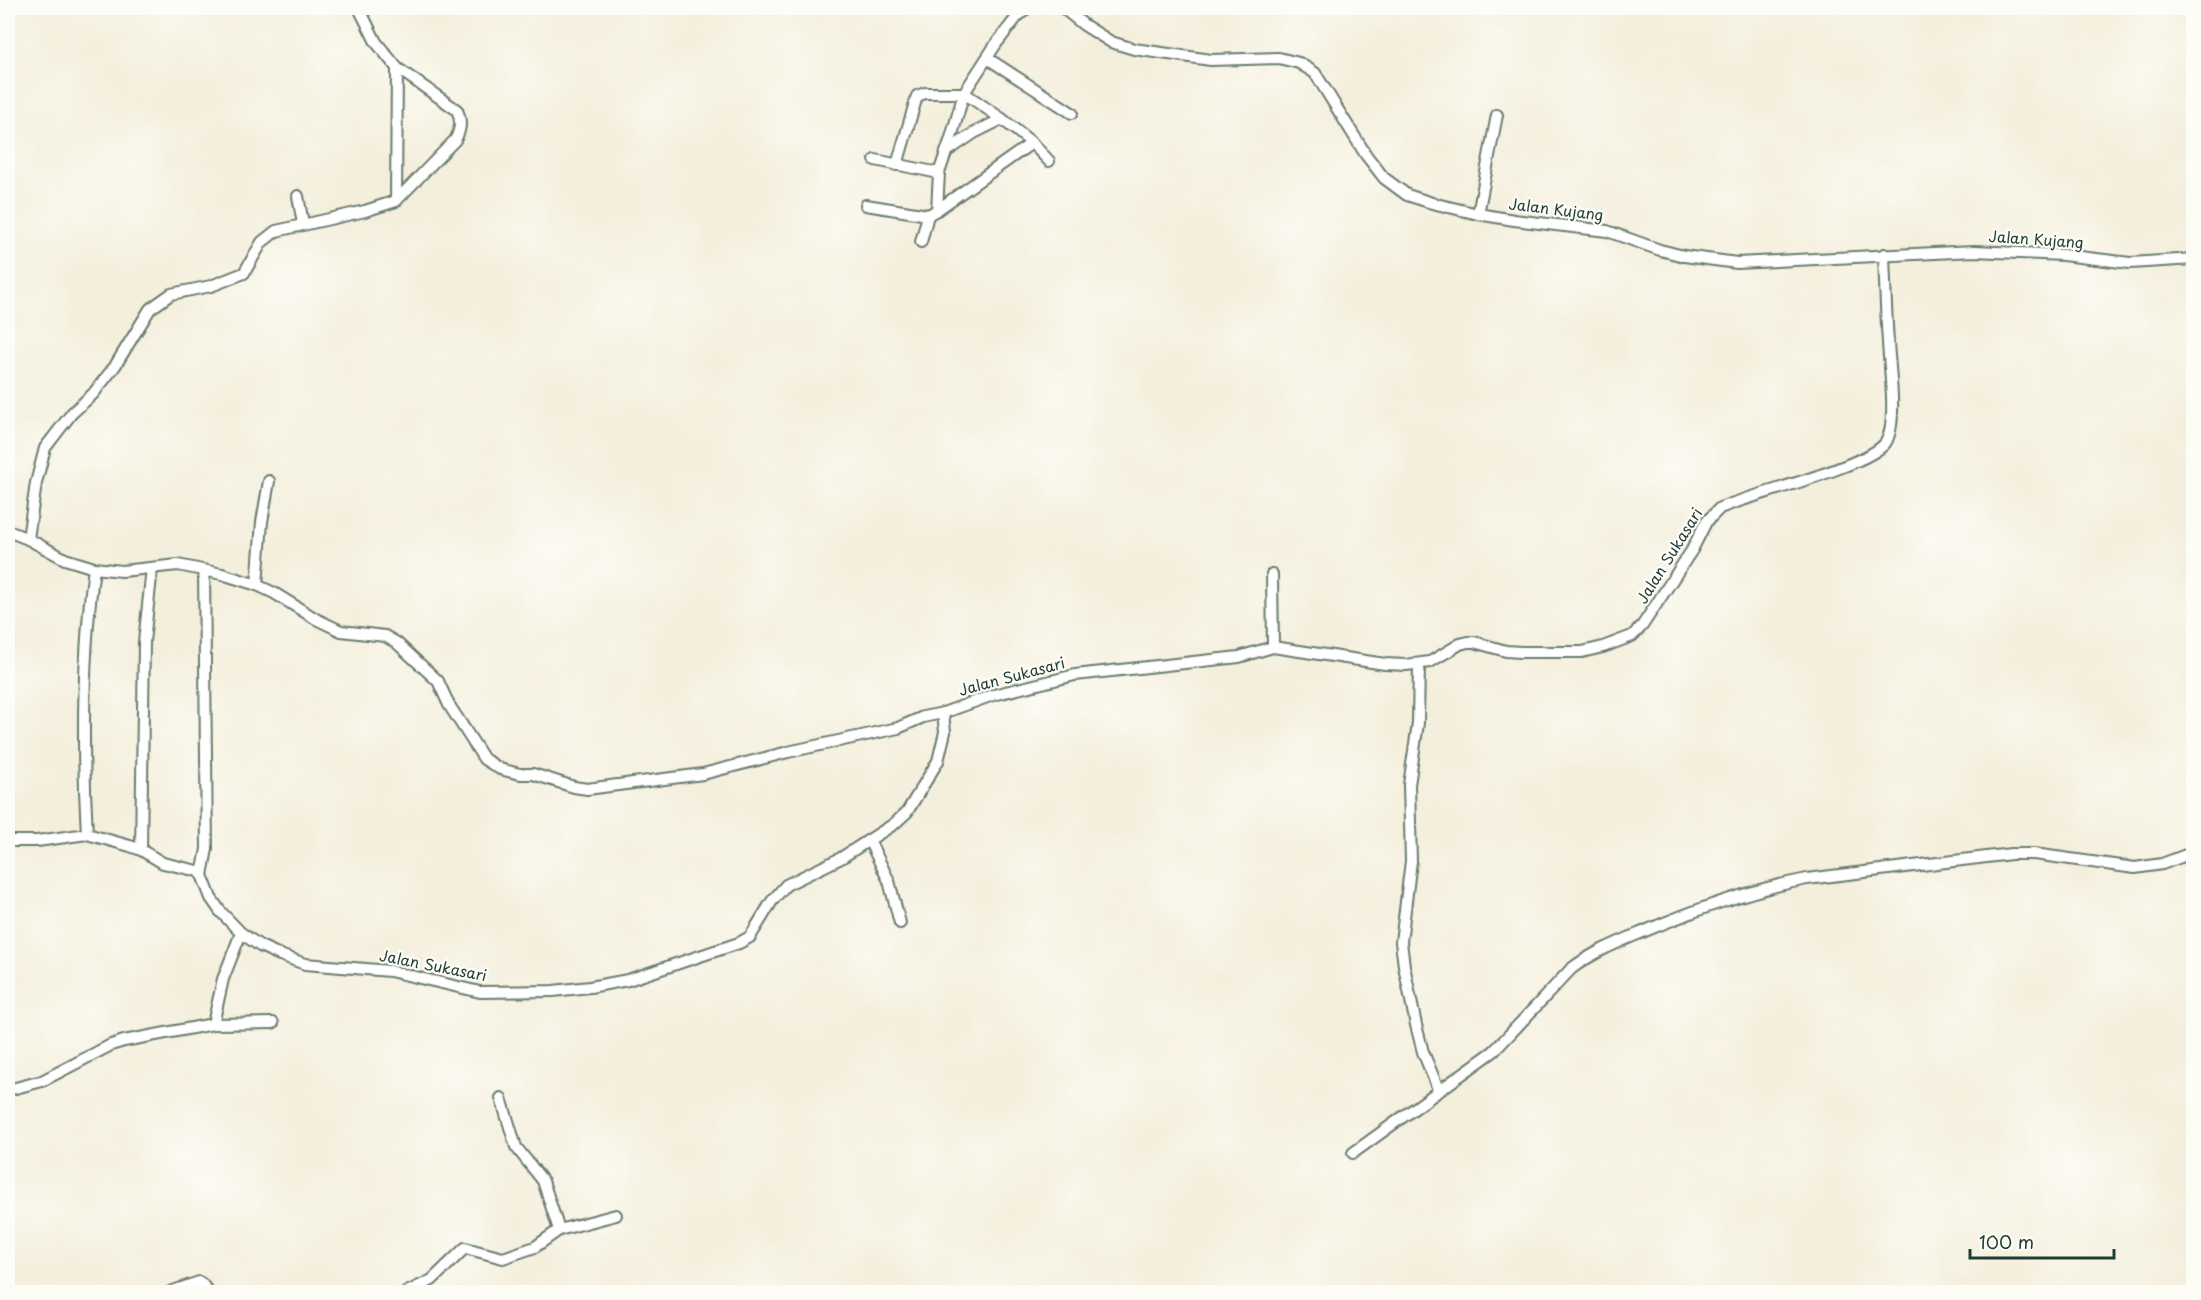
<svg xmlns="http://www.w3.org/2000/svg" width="2201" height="1300" font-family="'Playpen Sans',sans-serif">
	<rect width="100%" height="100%" fill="#fdfcf7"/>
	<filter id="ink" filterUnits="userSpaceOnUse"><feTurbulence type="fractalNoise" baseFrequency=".0167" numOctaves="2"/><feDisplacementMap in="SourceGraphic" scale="12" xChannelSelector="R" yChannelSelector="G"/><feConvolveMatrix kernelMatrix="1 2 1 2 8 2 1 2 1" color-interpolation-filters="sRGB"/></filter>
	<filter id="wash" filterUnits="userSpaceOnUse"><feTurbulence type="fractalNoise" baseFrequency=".008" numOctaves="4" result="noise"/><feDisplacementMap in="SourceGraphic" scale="24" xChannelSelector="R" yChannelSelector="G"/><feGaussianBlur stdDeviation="1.35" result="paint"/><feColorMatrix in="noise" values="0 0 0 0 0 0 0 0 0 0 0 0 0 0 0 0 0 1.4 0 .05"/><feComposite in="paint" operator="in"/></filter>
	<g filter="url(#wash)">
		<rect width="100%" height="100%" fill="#f4efdc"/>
	</g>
	<g filter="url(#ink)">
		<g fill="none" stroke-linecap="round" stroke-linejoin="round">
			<g stroke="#6a7b6f" stroke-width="14">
				<g id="minor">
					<polyline points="1063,8 1084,25 1111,42 1134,49 1211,60 1279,58 1299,63 1315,73 1366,155 1384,178 1407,195 1432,203 1478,214 1514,220 1607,231 1660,250 1684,256 1737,263 1974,251 2063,255 2130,263 2194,259"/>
					<polyline points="987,58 1072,113"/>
					<polyline points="1002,119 1032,143 1049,161"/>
					<polyline points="875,160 939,173"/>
					<polyline points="897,165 917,96 925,93 964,93 1002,119 974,133 946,152"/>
					<polyline points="298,196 303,224"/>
					<polyline points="396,201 397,68"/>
					<polyline points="866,205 928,215"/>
					<polyline points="937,210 1032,143"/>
					<polyline points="1478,214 1497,115"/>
					<polyline points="921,242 928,215 937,210 939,173 951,138 964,93 996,44 1017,17 1027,8"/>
					<polyline points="8,531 28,539 65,559 94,568 122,571 178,565 222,574 257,585 274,593 316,619 341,631 385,636 397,643 438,681 449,705 484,759 500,769 520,774 533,774 574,787 587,789 703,774 788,752 898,728 923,717 943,713"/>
					<path d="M28 539 36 483 45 448 72 413 93 394 115 366 150 309 171 294 211 286 244 273 262 242 276 231 365 211 396 201 455 140C461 130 462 121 457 110L397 68 376 42 359 8"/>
					<polyline points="1272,574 1273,647"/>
					<polyline points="257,585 262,522 269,481"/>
					<polyline points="1419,665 1418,723 1409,785 1411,861 1401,942 1404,966 1416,1025 1423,1052 1439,1091"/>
					<path d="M87 834C82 745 82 656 94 568"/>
					<polyline points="869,840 889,881 900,923"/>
					<path d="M8 841H37L87 834 130 846 141 850 163 863 198 871 202 875 211 898 220 911 241 933 260 946 280 955 305 964 390 971 480 992 553 991 590 987 628 980 739 943 750 937 772 901 786 885 841 858 894 824 907 812 938 761 945 732 943 713 993 695 1075 675 1239 657 1273 647 1385 664 1406 665 1430 662 1460 644 1468 642H1474L1506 651 1521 652H1582L1603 647 1632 636 1642 626 1692 550 1706 522 1720 508C1751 495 1872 465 1886 442 1898 421 1889 366 1888 342 1886 313 1885 283 1884 254"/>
					<polyline points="141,850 144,642 152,568"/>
					<polyline points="202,875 207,849 204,571"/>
					<polyline points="213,1024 223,979 241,933"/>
					<polyline points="8,1090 42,1081 111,1045 124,1041 213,1024 273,1023"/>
					<polyline points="501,1098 516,1147 543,1181 559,1230"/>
					<path d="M1353 1153 1494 1051 1571 969C1593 952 1619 942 1645 931 1697 909 1750 890 1807 879L2011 854H2034L2135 868 2162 864 2194 852"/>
					<polyline points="170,1292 199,1282 202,1284 208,1292"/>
					<polyline points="407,1292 432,1280 465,1248 503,1258 535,1247 559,1230 616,1215"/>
				</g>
			</g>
			<use href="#minor" stroke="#fff" stroke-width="10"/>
		</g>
	</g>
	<g text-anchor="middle" stroke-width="4.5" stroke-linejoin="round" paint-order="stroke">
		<g font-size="15" fill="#1f3d34" stroke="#fdfcf7">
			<text transform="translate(1556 210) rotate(7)" y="5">Jalan Kujang</text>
			<text transform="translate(2036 240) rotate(4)" y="5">Jalan Kujang</text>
			<text transform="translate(1670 556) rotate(-58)" y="5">Jalan Sukasari</text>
			<text transform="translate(1012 677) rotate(-15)" y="5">Jalan Sukasari</text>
			<text transform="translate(433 966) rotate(11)" y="5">Jalan Sukasari</text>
		</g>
	</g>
	<rect width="2201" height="1300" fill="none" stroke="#fdfcf7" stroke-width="30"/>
	<path d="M1970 1249v9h144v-9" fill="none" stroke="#1f3d34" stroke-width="3"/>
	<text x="1979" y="1249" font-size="18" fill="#1f3d34" stroke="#fdfcf7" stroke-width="4.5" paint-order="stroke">100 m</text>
</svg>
